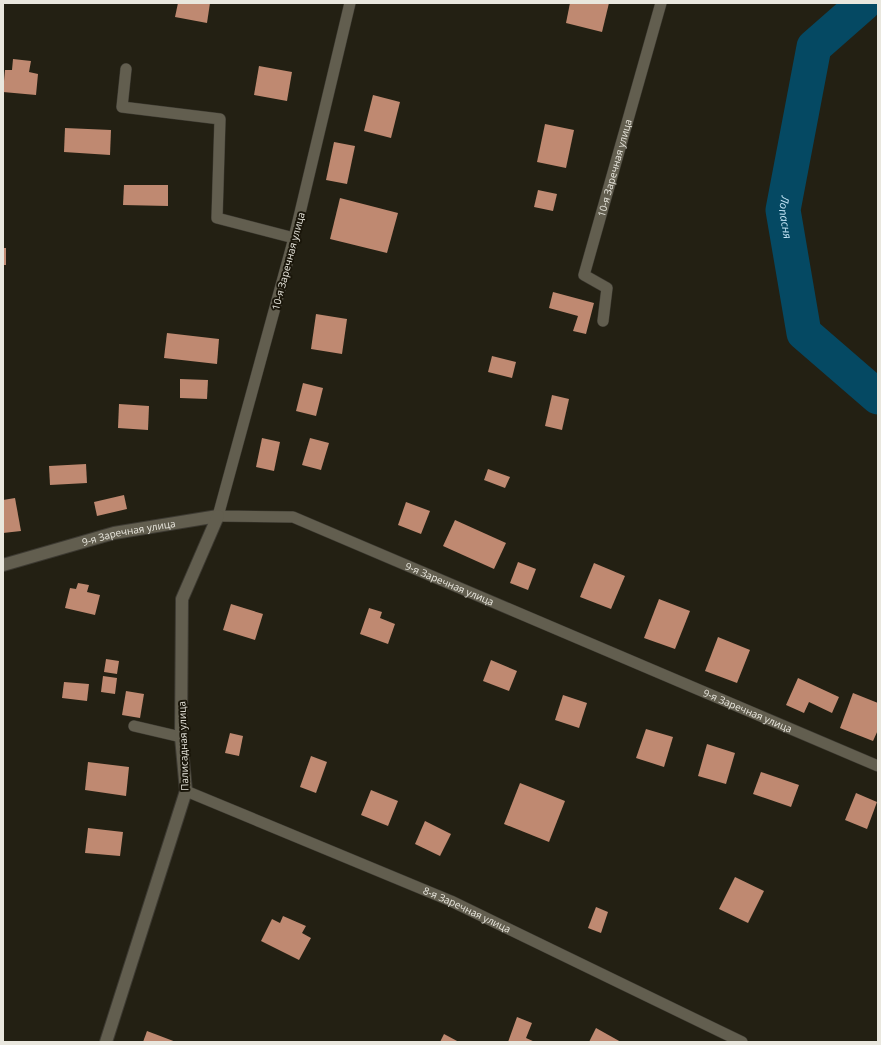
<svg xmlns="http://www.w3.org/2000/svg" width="881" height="1045" font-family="'Open Sans',sans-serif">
	<rect width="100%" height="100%" fill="#232013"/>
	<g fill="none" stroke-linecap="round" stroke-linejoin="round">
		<path stroke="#054963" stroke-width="35" id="s1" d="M864 3 814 47 783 210 804 333 878 397"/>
	</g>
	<g fill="#bf8971">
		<polygon points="178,3 210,3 207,23 175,17"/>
		<polygon points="570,3 609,3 602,32 566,23"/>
		<polygon points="13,59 31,61 29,72 38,74 36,95 3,92 5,70 12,70"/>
		<polygon points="259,66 292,72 287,101 254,95"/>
		<polygon points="373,95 400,102 391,138 364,131"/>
		<polygon points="545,124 574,130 566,168 537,162"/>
		<polygon points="65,128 111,130 110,155 64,152"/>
		<polygon points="334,142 355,146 347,184 326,180"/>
		<polygon points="124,185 168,185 168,206 123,205"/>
		<polygon points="538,190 557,194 553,211 534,207"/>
		<polygon points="340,198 398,213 387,253 330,239"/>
		<rect x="3" y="248" width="3" height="17"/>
		<polygon points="553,292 594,303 586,334 573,331 578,316 549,308"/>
		<polygon points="316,314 347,319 342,354 311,349"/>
		<polygon points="167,333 219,339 217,364 164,358"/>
		<polygon points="492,356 516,362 512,378 488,372"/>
		<polygon points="180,379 208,380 207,399 180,398"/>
		<polygon points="303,383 323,388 316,416 296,411"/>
		<polygon points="552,395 569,399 562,430 545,426"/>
		<polygon points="119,404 149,406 148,430 118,428"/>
		<polygon points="262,438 280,442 274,471 256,467"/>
		<polygon points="310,438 329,443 321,470 302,465"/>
		<polygon points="86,464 87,483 50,485 49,466"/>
		<polygon points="488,469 510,477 505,488 484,480"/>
		<polygon points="124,495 127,509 97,516 94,502"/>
		<polygon points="15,498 21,531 3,533 3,500"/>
		<polygon points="406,502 430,511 421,534 398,525"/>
		<polygon points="455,520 506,543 494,569 443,546"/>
		<polygon points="518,562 536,569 528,590 510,583"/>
		<polygon points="594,563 625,576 611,609 580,597"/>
		<polygon points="78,583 89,585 87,592 100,595 95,615 65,608 70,588 76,589"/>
		<polygon points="659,599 690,611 675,649 644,638"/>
		<polygon points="231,604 263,614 255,640 223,630"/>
		<polygon points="369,608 382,612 380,618 395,624 388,644 360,634"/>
		<polygon points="718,637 750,650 737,683 705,671"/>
		<polygon points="106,659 119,661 117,674 104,672"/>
		<polygon points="491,660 517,671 509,691 483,681"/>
		<polygon points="103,676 117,678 115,694 101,692"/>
		<polygon points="798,678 839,697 832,713 809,702 804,713 786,705"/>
		<polygon points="64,682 89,684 87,701 62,698"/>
		<polygon points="126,691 144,694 140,718 122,715"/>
		<polygon points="853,693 878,703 878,730 873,741 840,728"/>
		<polygon points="563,695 587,703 579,728 555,720"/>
		<polygon points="646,729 673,737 664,767 636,758"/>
		<polygon points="230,733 243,736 239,756 225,753"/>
		<polygon points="707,744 735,753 726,784 698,776"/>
		<polygon points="311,756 327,762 316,793 300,787"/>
		<polygon points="88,762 129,767 126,796 85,790"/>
		<polygon points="761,772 799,785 791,807 753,794"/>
		<polygon points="520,783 565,801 549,842 504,824"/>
		<polygon points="371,790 398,801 388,826 361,815"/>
		<polygon points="856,793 877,802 867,829 845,820"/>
		<polygon points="425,821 451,834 440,856 415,844"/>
		<polygon points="88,828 123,832 120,856 85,853"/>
		<polygon points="735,877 764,891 748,923 719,909"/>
		<polygon points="596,907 608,912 601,933 588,928"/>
		<polygon points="283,916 306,926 302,933 311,938 299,960 261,941 272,919 280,923"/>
		<polygon points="517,1017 532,1023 526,1038 535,1042 508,1042"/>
		<polygon points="596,1028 621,1042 589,1042"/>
		<polygon points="147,1031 176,1042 143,1042"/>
		<polygon points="444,1034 459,1042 440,1042"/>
	</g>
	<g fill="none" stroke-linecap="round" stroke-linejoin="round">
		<g stroke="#3d3a32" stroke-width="12">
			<g id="lane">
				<path id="s2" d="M350 3 294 238 218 516 293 517 878 766"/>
				<polyline points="126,69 122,107 220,119 217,218 294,238"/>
				<path id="s3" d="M603 321 607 288 584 275 661 3"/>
				<polyline points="134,726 181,737"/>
				<path id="s4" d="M186 791 451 901 742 1042"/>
			</g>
		</g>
		<g stroke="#3d3a32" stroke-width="14">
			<g id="street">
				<path id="s5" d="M3 565 114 533 218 516"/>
				<polyline points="106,1042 186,791 181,737 182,599 218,516"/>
			</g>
		</g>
		<use href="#lane" stroke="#625e4f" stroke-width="11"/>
		<use href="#street" stroke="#625e4f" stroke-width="12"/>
	</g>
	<g text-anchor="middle" stroke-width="4" stroke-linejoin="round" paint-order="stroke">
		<g font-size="10" fill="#e9e7de" stroke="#1a160a">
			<text dy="4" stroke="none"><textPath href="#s3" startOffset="171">10-я Заречная улица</textPath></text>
			<text transform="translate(288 261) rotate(-75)" y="4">10-я Заречная улица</text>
			<text dy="4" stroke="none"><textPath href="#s5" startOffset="130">9-я Заречная улица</textPath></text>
			<text dy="4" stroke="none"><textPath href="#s2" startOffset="775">9-я Заречная улица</textPath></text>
			<text dy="4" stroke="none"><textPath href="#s2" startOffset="1099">9-я Заречная улица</textPath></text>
			<text transform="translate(183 746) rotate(-92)" y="4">Палисадная улица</text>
			<text dy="4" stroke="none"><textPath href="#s4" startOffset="305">8-я Заречная улица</textPath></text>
		</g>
		<g font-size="11" font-style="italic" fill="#c5e5f7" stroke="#1a160a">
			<text dy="4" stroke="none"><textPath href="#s1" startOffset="240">Лопасня</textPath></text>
		</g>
	</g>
	<rect width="881" height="1045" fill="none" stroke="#e9e7de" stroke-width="8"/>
</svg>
